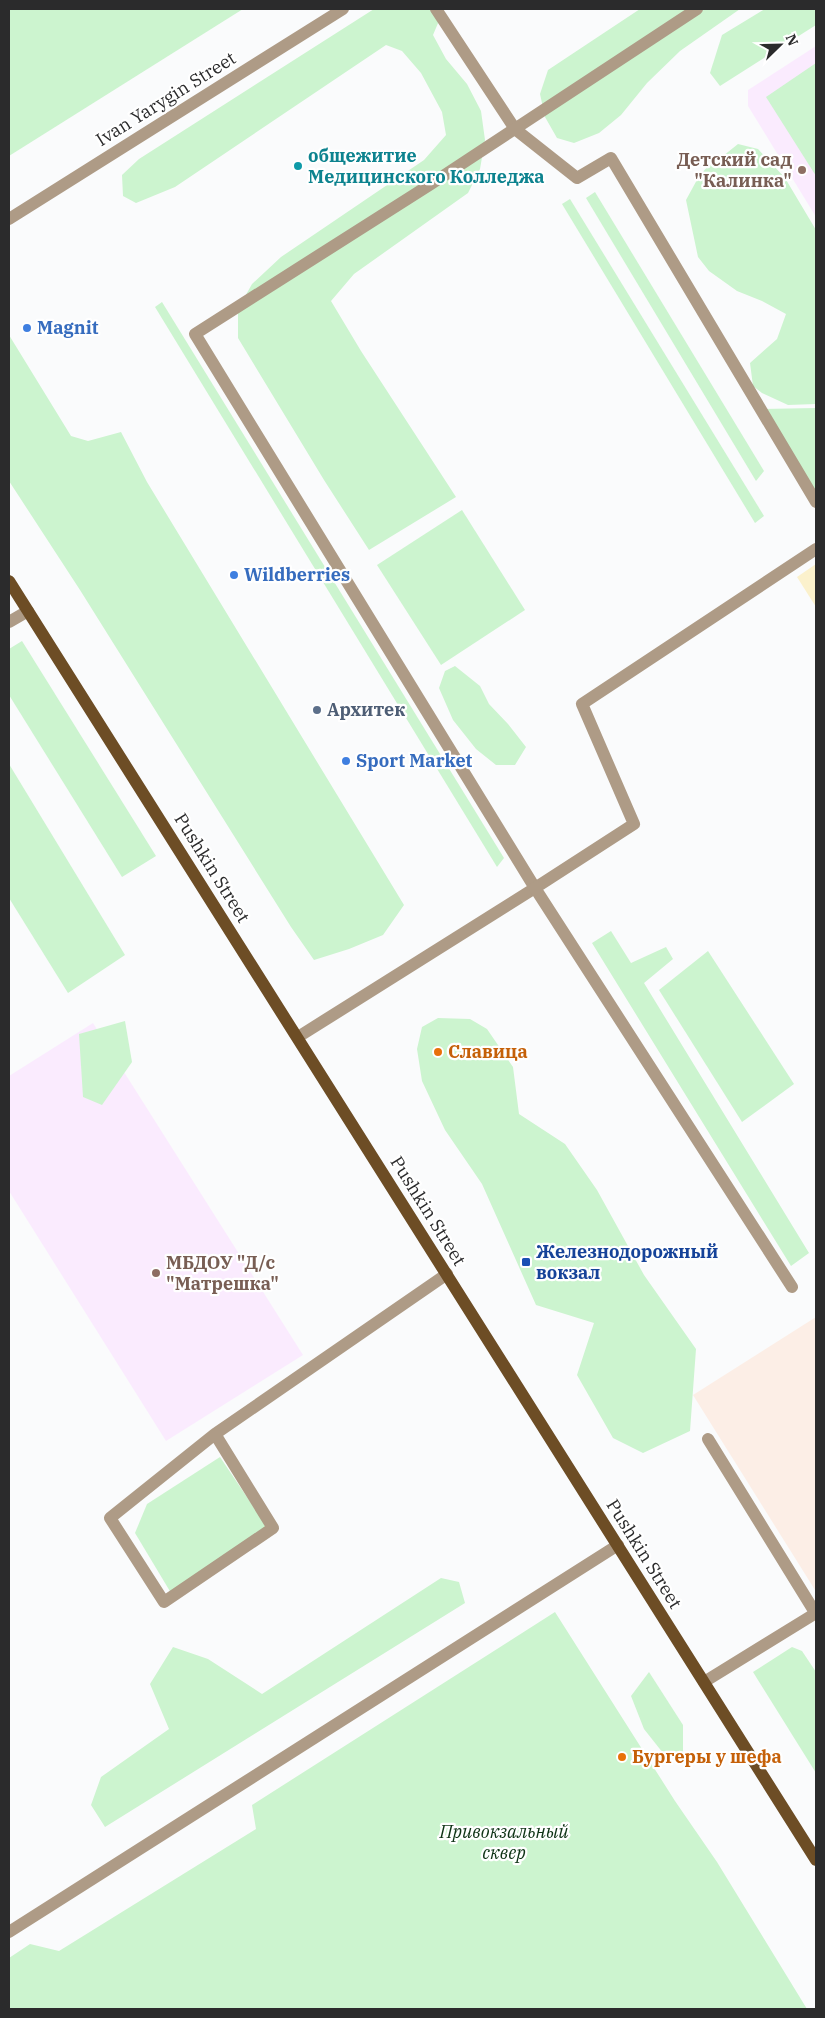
<svg xmlns="http://www.w3.org/2000/svg" width="825" height="2018" font-family="'IBM Plex Serif',serif">
	<rect width="100%" height="100%" fill="#fafbfc"/>
	<polygon fill="#fceee6" points="816,1317 816,1589 815,1590 693,1395"/>
	<g fill="#faebfe">
		<polygon points="816,46 816,217 748,106 748,90"/>
		<polygon points="93,1023 303,1355 166,1441 9,1191 9,1076"/>
	</g>
	<g fill="#ccf4cf">
		<polygon points="9,9 243,9 9,156"/>
		<polygon points="374,9 444,9 433,35 446,59 467,84 481,111 485,140 480,169 468,193 354,274 331,301 361,351 456,497 369,550 324,480 238,338 238,309 252,284 281,257 424,160 446,135 442,112 421,73 402,51 386,45 175,187 136,203 123,196 122,175 139,159"/>
		<polygon points="640,9 740,9 680,51 647,83 621,115 599,133 574,143 557,138 545,117 540,94 548,70"/>
		<polygon points="765,9 816,9 816,25 720,86 710,73 722,35"/>
		<polygon points="816,63 816,176 766,97"/>
		<polygon points="738,144 758,149 785,178 816,230 816,404 788,405 762,393 753,386 750,363 777,339 786,314 762,301 737,291 709,271 698,257 686,200 698,178 712,161 723,156"/>
		<polygon points="595,192 764,471 756,481 586,198"/>
		<polygon points="570,199 764,516 755,523 562,204"/>
		<polygon points="162,302 504,858 497,867 155,307"/>
		<polygon points="9,335 71,436 88,441 121,432 147,482 404,905 383,935 349,949 314,960 291,927 80,590 9,481"/>
		<polygon points="816,408 816,494 760,409"/>
		<polygon points="462,510 525,610 441,665 377,565"/>
		<polygon points="22,641 156,856 122,877 9,695 9,649"/>
		<polygon points="455,666 480,686 489,704 508,724 526,747 515,765 496,765 476,749 453,720 439,688 445,671"/>
		<polygon points="9,764 125,955 68,993 9,898"/>
		<polygon points="611,931 631,963 666,947 673,959 644,983 809,1253 791,1266 592,943"/>
		<polygon points="708,951 794,1084 742,1122 659,990"/>
		<polygon points="438,1018 470,1019 487,1029 513,1067 519,1114 565,1144 597,1190 644,1275 696,1349 690,1431 643,1453 613,1438 577,1375 594,1323 536,1305 482,1184 445,1130 422,1081 417,1049 422,1027"/>
		<polygon points="125,1021 132,1062 102,1105 83,1097 79,1034"/>
		<polygon points="220,1457 267,1527 171,1593 135,1533 147,1504"/>
		<polygon points="441,1578 459,1582 465,1603 105,1827 91,1805 101,1777 169,1729 150,1684 173,1647 208,1659 262,1694"/>
		<polygon points="555,1612 675,1801 717,1862 807,2009 9,2009 9,1958 30,1944 59,1951 256,1829 252,1805"/>
		<polygon points="792,1647 802,1651 816,1672 816,1773 753,1672"/>
		<polygon points="649,1672 683,1725 683,1755 663,1753 644,1729 631,1696"/>
	</g>
	<polygon fill="#fbf1cc" points="816,564 816,607 797,577"/>
	<g fill="none" stroke-linecap="round" stroke-linejoin="round">
		<g stroke="#ae9b86" stroke-width="12">
			<polyline points="436,9 515,129 577,178 611,158 816,502"/>
			<polyline points="9,622 28,611"/>
			<polyline points="298,1037 535,888 195,334 431,184 697,9"/>
			<polyline points="792,1287 535,888 634,824 582,704 816,549"/>
			<polyline points="215,1434 110,1518 164,1602 273,1528 215,1434 447,1274"/>
			<polyline points="708,1439 816,1614"/>
			<polyline points="704,1682 816,1613"/>
			<polyline points="9,1932 618,1545"/>
		</g>
		<polyline stroke="#ae9b86" stroke-width="12" points="9,219 343,9"/>
		<polyline stroke="#6d4d25" stroke-width="12" points="9,581 816,1860"/>
	</g>
	<circle fill="#0f9aa8" stroke="#fff" stroke-width="2" cx="298" cy="166" r="5"/>
	<g fill="#8d6e63" stroke="#fff" stroke-width="2">
		<circle cx="802" cy="170" r="5"/>
		<circle cx="156" cy="1273" r="5"/>
	</g>
	<g fill="#3f7fe0" stroke="#fff" stroke-width="2">
		<circle cx="27" cy="328" r="5"/>
		<circle cx="234" cy="575" r="5"/>
		<circle cx="346" cy="761" r="5"/>
	</g>
	<circle fill="#5c6f8a" stroke="#fff" stroke-width="2" cx="317" cy="710" r="5"/>
	<g fill="#e8710a" stroke="#fff" stroke-width="2">
		<circle cx="438" cy="1052" r="5"/>
		<circle cx="622" cy="1757" r="5"/>
	</g>
	<rect fill="#1a4fb4" stroke="#fff" stroke-width="2" x="521" y="1257" width="10" height="10" rx="2.5"/>
	<g text-anchor="middle" stroke-width="4.5" stroke-linejoin="round" paint-order="stroke">
		<g font-size="18" fill="#2b2b2c" stroke="#fff">
			<text transform="translate(166 99) rotate(-32)" y="6">Ivan Yarygin Street</text>
			<text transform="translate(212 868) rotate(58)" y="6">Pushkin Street</text>
			<text transform="translate(428 1211) rotate(58)" y="6">Pushkin Street</text>
			<text transform="translate(644 1554) rotate(58)" y="6">Pushkin Street</text>
		</g>
		<g font-size="18" font-weight="bold" fill="#0d838f" stroke="#fff" text-anchor="start">
			<text x="308" y="162">общежитие<tspan x="308" dy="21">Медицинского Колледжа</tspan></text>
		</g>
		<g font-size="18" font-weight="bold" fill="#785e54" stroke="#fff" text-anchor="end">
			<text x="792" y="166">Детский сад<tspan x="792" dy="21">"Калинка"</tspan></text>
			<text x="166" y="1269" text-anchor="start">МБДОУ "Д/с<tspan x="166" dy="21">"Матрешка"</tspan></text>
		</g>
		<g font-size="18" font-weight="bold" fill="#366cbe" stroke="#fff" text-anchor="start">
			<text x="37" y="334">Magnit</text>
			<text x="244" y="581">Wildberries</text>
			<text x="356" y="767">Sport Market</text>
		</g>
		<g font-size="18" font-weight="bold" fill="#4e5e75" stroke="#fff" text-anchor="start">
			<text x="327" y="716">Архитек</text>
		</g>
		<g font-size="18" font-weight="bold" fill="#c56008" stroke="#fff" text-anchor="start">
			<text x="448" y="1058">Славица</text>
			<text x="632" y="1763">Бургеры у шефа</text>
		</g>
		<g font-size="18" font-weight="bold" fill="#164399" stroke="#fff" text-anchor="start">
			<text x="536" y="1258">Железнодорожный<tspan x="536" dy="21">вокзал</tspan></text>
		</g>
		<g font-size="18" font-style="italic" fill="#0e3315" stroke="#fff">
			<text x="504" y="1838">Привокзальный<tspan x="504" dy="21">сквер</tspan></text>
		</g>
	</g>
	<rect width="825" height="2018" fill="none" stroke="#2b2b2c" stroke-width="20"/>
	<g transform="translate(780 45) rotate(67)" stroke="#ffffff" stroke-width="4" paint-order="stroke">
	<path d="M0-4L9 19L0 12L-9 19Z" fill="#2b2b2c"/>
	<text y="-8" font-size="14" font-weight="bold" text-anchor="middle" fill="#2b2b2c">N</text>
	</g>
</svg>
